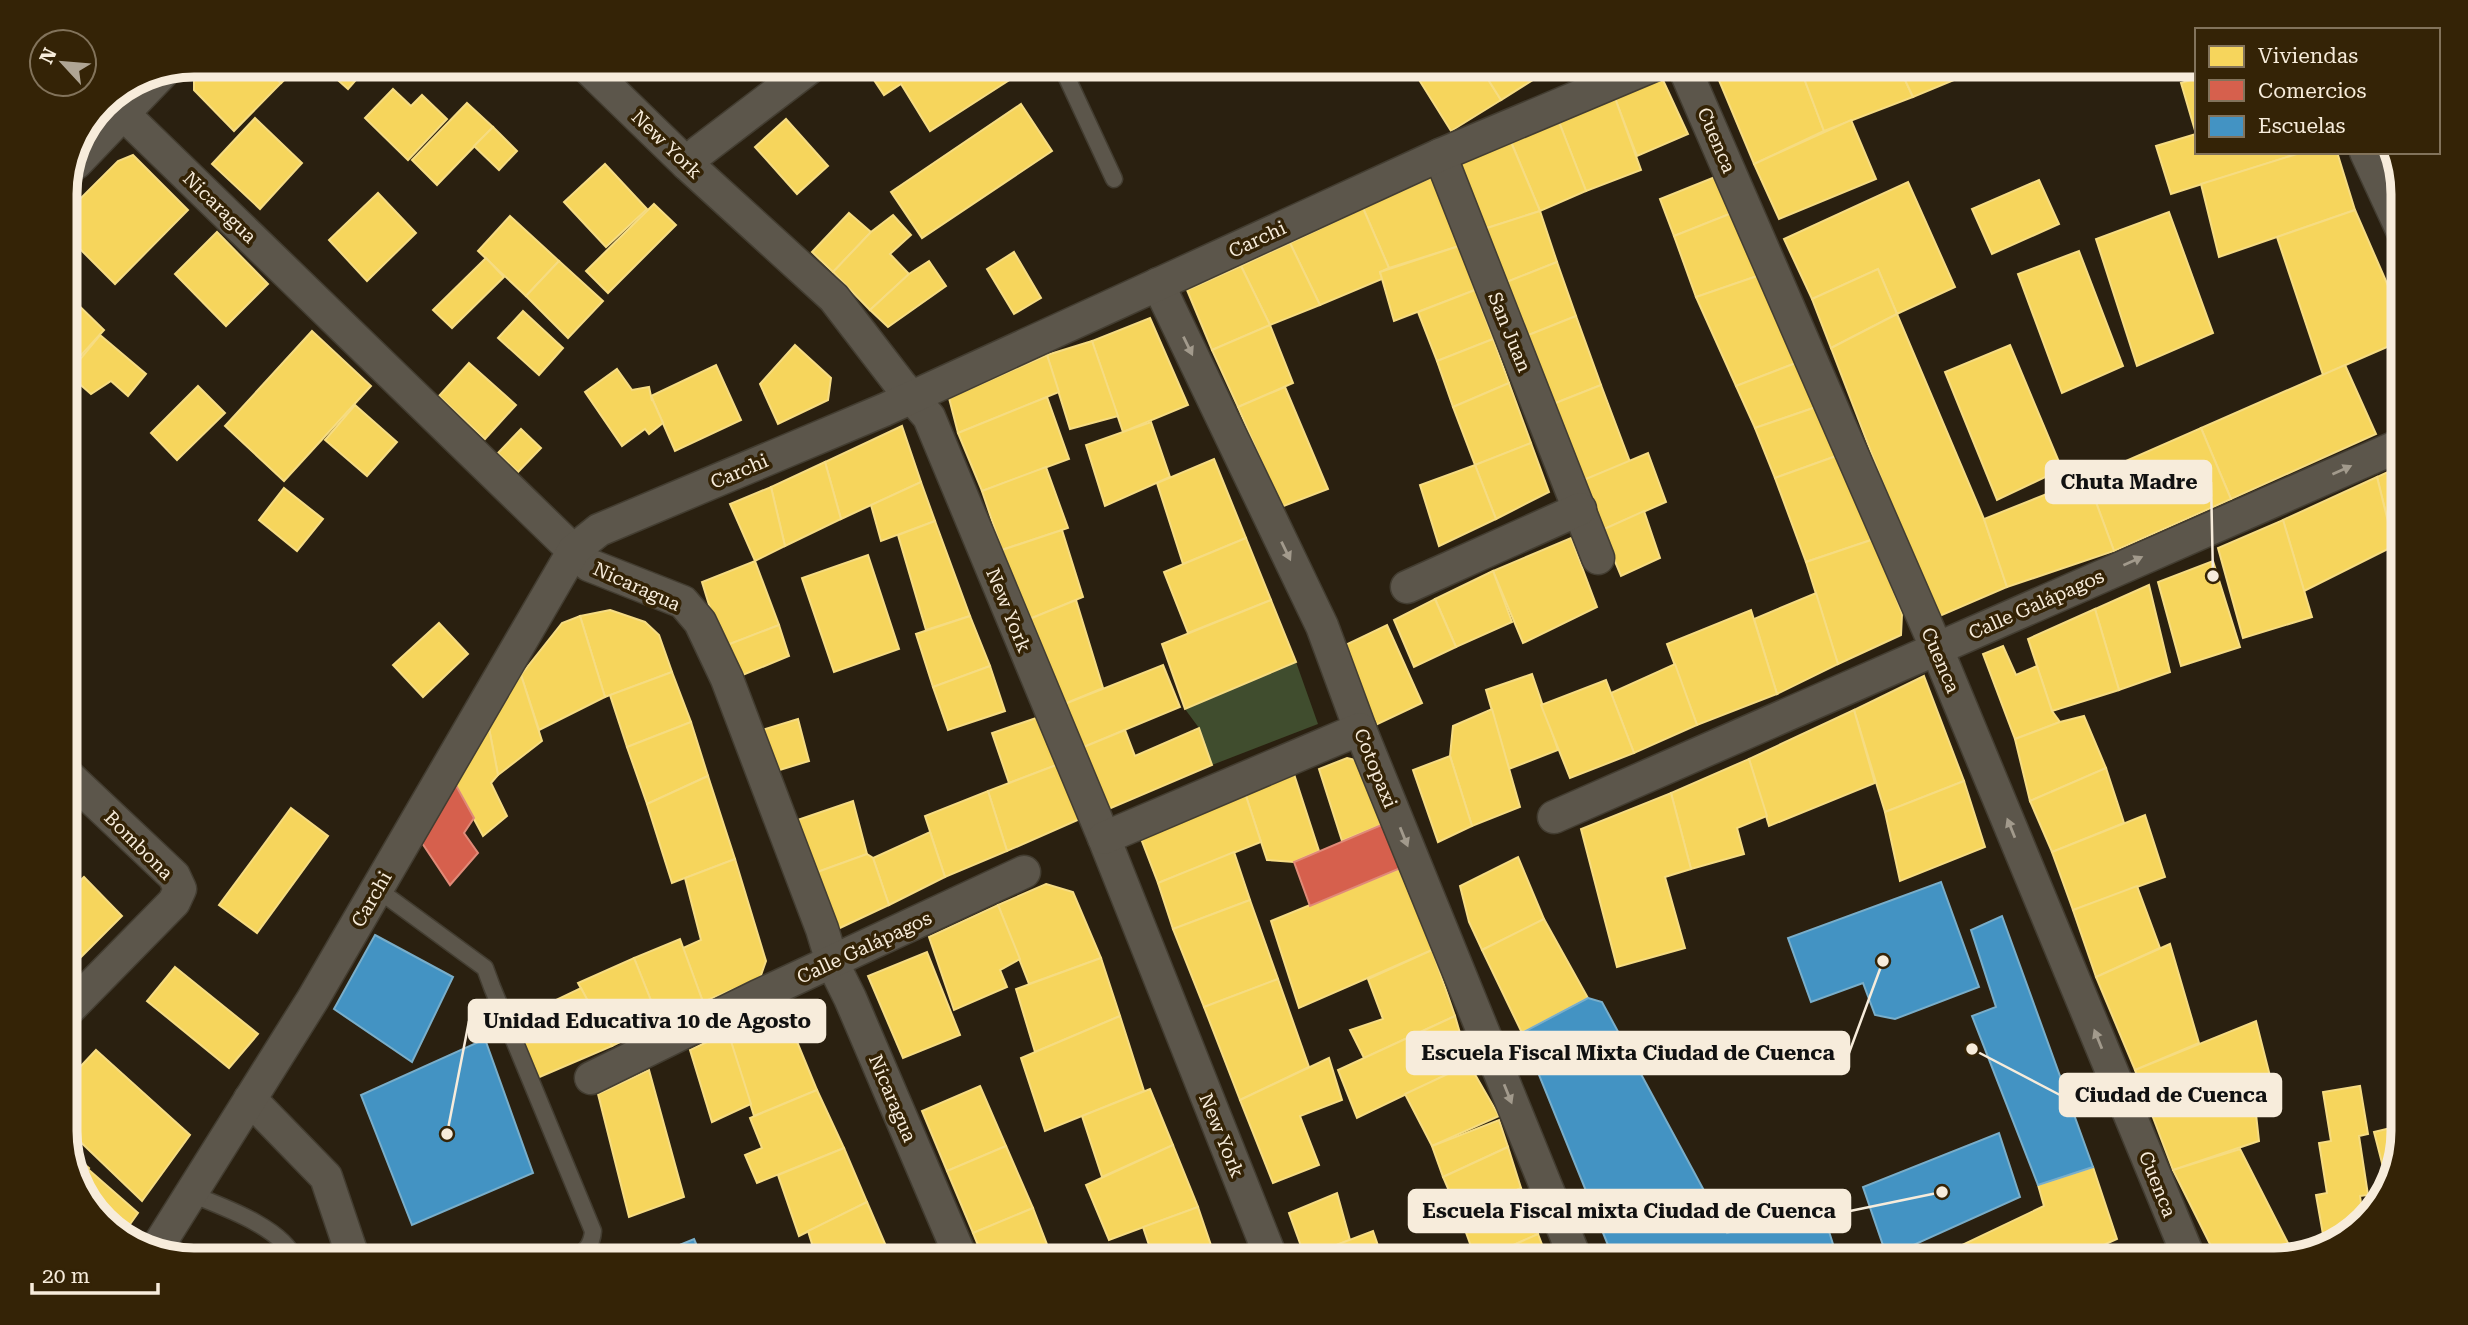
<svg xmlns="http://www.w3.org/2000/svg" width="2468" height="1325" font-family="'Roboto Serif',serif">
	<rect width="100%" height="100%" fill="#2a2010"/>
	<polygon fill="#404d2e" points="1296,662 1318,724 1212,765 1199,728 1185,709"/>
	<g fill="#f6d55c" stroke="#f6dc82" stroke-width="2">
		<polygon points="209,65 262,65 281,83 234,131 194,90 194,80"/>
		<polygon points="262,65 300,65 281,83"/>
		<polygon points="321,65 369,65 348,89"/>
		<polygon points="864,65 1002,65 1011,79 930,131 901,84 884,95"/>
		<polygon points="1415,65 1479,65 1501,100 1451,131 1411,67"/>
		<polygon points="1479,65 1539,65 1544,73 1501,100"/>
		<polygon points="1715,65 1799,65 1824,131 1754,164 1713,66"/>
		<polygon points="1799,65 1898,65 1913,97 1824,131"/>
		<polygon points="1898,65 1990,65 1913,97"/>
		<polygon points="1662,78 1688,134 1637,156 1615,98"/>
		<polygon points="2197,78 2197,152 2303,152 2171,194 2156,146 2196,134 2181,83"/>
		<polygon points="393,89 411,106 422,95 447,119 408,160 365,118"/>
		<polygon points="1615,98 1641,170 1586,191 1559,122"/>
		<polygon points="467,103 493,127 437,185 412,160"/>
		<polygon points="1021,104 1052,151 922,238 891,192"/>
		<polygon points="255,118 302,163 260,209 212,164"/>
		<polygon points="786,119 828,166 797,194 755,147"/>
		<polygon points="1851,120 1876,179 1779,219 1754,164"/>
		<polygon points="1559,122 1586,191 1540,211 1511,142"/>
		<polygon points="493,127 517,151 499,170 474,146"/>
		<polygon points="1511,142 1540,211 1484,229 1460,162"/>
		<polygon points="2303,152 2337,152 2355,210 2219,257 2201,184"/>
		<polygon points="133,155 188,210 115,284 65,234 65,214 118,161"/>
		<polygon points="605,164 647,209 606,247 564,202"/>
		<polygon points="1432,177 1459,246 1389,268 1363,208"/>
		<polygon points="1715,177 1737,211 1674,236 1660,199"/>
		<polygon points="2039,180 2059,224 1992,254 1972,209"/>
		<polygon points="1908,182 1955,287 1897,314 1878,269 1812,299 1784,239"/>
		<polygon points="378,193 416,233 367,281 329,240"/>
		<polygon points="654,204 676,225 608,293 586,271"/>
		<polygon points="1363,208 1389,268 1380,272 1382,279 1320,305 1290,243"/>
		<polygon points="2355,210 2403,320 2403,340 2323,375 2277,237"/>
		<polygon points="1540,211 1557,262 1504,283 1484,229"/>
		<polygon points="1737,211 1766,273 1696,297 1674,236"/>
		<polygon points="2169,212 2213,333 2137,366 2096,239"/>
		<polygon points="849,213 871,232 833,272 812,252"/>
		<polygon points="893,215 911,235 890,254 909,274 870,310 833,272 871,232"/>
		<polygon points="510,216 559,261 526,296 478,251"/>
		<polygon points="217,232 268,284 226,326 175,274"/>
		<polygon points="1290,243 1320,305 1270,325 1241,266"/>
		<polygon points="1459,246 1475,290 1394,321 1380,272"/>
		<polygon points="2079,251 2123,366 2062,393 2018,274"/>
		<polygon points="1014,252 1041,298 1014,314 987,269"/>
		<polygon points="486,258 504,277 452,328 433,310"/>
		<polygon points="559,261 603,301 568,338 526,296"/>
		<polygon points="929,261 946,286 888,327 870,310 909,274"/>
		<polygon points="1557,262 1576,316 1526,336 1504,283"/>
		<polygon points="1241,266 1270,325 1212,350 1187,290"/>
		<polygon points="1878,269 1897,314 1831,348 1812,299"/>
		<polygon points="1766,273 1801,361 1736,386 1696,297"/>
		<polygon points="1475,290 1493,339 1437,361 1418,312"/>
		<polygon points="65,292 104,330 75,362 65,353"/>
		<polygon points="523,311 563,348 539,375 498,338"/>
		<polygon points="1897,314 1984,519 2007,587 1935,618 1831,348"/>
		<polygon points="1576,316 1601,385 1553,404 1526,336"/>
		<polygon points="1150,318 1188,405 1123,432 1092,341"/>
		<polygon points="1270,325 1293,383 1238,407 1212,350"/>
		<polygon points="312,331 371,386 284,481 225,426"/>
		<polygon points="100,335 146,374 128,396 111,381 91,394 68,374"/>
		<polygon points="1493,339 1509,383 1453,407 1437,361"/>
		<polygon points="1092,341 1118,416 1070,429 1047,355"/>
		<polygon points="795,345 831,378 828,400 778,424 760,384"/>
		<polygon points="2010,345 2062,469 1997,500 1945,372"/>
		<polygon points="1047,355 1059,392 958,433 949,398"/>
		<polygon points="1801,361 1819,406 1755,428 1736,386"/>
		<polygon points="469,363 516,405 485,439 439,396"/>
		<polygon points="716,365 741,420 675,451 651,396"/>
		<polygon points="2345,365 2376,434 2231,499 2201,428"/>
		<polygon points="617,369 632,390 649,387 652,401 651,396 663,423 649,434 645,429 622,446 585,392"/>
		<polygon points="1509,383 1531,443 1475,465 1453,407"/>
		<polygon points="1601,385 1630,462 1581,481 1553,404"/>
		<polygon points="198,386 225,413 177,460 151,433"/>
		<polygon points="1285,387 1328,489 1281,507 1238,407"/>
		<polygon points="1047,397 1069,459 982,491 958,433"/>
		<polygon points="355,405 397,442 367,476 325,440"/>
		<polygon points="1819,406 1839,455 1775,478 1755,428"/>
		<polygon points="65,407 78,418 65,433"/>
		<polygon points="1151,422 1170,477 1105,506 1086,445"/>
		<polygon points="902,426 921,482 841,519 825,462"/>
		<polygon points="2201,428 2231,499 2114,551 2087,478"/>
		<polygon points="521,429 541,448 518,472 498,453"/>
		<polygon points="1531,443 1549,492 1496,519 1475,465"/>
		<polygon points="1648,453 1666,502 1602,530 1581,481"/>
		<polygon points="1839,455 1874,539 1806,562 1775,478"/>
		<polygon points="1214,459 1246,538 1183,564 1157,483"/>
		<polygon points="825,462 841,519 785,546 771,487"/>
		<polygon points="1475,465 1496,519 1439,546 1420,485"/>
		<polygon points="2403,465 2403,542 2394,546 2377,477"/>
		<polygon points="1046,467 1068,528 1002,550 982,491"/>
		<polygon points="2377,477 2394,546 2304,591 2283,520"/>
		<polygon points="2087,478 2114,551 2007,587 1984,519"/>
		<polygon points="921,482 935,521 881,541 871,505"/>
		<polygon points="771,487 785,546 755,561 730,504"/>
		<polygon points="284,488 323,519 297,551 259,520"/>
		<polygon points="1644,511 1660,558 1621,576 1602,530"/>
		<polygon points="2283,520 2312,617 2243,638 2218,548"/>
		<polygon points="935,521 970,616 926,630 898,535"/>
		<polygon points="1062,530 1083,597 1027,620 1002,550"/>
		<polygon points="1246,538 1271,600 1188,633 1164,572"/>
		<polygon points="1571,538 1597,607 1523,643 1493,571"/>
		<polygon points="1874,539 1902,614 1901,635 1838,664 1806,562"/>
		<polygon points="868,555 899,649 834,672 802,578"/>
		<polygon points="755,561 779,625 722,647 702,582"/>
		<polygon points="2213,561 2240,647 2181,666 2158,582"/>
		<polygon points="1493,571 1512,622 1456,647 1435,599"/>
		<polygon points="2149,585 2170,672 2119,690 2095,609"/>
		<polygon points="1816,593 1838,664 1777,694 1754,619"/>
		<polygon points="1435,599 1456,647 1414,667 1394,620"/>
		<polygon points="1076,600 1103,688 1057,707 1027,620"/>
		<polygon points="1271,600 1296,662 1185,709 1162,644"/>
		<polygon points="2095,609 2119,690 2052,711 2028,639"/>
		<polygon points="610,610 645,622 659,635 672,672 605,697 580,616"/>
		<polygon points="1751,610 1777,694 1697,725 1667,644"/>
		<polygon points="580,616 605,697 539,730 521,675 562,623"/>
		<polygon points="970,616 990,666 933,687 916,634"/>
		<polygon points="439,623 468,654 423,697 393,665"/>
		<polygon points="779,625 789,656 733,679 722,647"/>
		<polygon points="1387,625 1422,703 1365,730 1335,650"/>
		<polygon points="2003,646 2016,675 2037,666 2052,711 2060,722 2015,739 1983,654"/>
		<polygon points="1675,664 1697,725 1634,753 1611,693"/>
		<polygon points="1163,665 1180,707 1074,751 1057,707"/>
		<polygon points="990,666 1005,711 948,730 933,687"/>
		<polygon points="672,672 691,722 627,747 610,695"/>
		<polygon points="1532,674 1558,750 1509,769 1486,690"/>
		<polygon points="521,675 542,741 498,775 488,723"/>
		<polygon points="1924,676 1964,781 1885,812 1854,710"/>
		<polygon points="1606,680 1634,753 1570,778 1541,705"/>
		<polygon points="1492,709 1520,807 1472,826 1450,756 1453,726"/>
		<polygon points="1854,710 1875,783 1769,826 1749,759"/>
		<polygon points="1042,716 1059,764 1009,783 992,733"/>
		<polygon points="2084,716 2106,768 2030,801 2015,739 2060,722"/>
		<polygon points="798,719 809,761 770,773 759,731"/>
		<polygon points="691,722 708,776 647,804 627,747"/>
		<polygon points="488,723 498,775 491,783 507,816 483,836 453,780"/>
		<polygon points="1199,728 1212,765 1097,814 1074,751 1125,730 1135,756"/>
		<polygon points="1450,756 1472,826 1438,842 1413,770"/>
		<polygon points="1347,758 1360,761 1386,823 1342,841 1319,769"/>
		<polygon points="1749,759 1767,816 1737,828 1744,854 1691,869 1671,793"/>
		<polygon points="1059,764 1080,819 1007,851 988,791"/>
		<polygon points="2106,768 2124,823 2052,852 2030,801"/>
		<polygon points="1293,771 1319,851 1294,862 1267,860 1244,790"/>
		<polygon points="708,776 735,859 672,883 647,804"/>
		<polygon points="1964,781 1985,847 1900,881 1885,812"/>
		<polygon points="1244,790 1261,842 1158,883 1140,836"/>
		<polygon points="988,791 1007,851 945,877 925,816"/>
		<polygon points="1671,793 1691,869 1665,877 1685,948 1617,967 1581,829"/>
		<polygon points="853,801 867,854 809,875 792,822"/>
		<polygon points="291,808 328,836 257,933 219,905"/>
		<polygon points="2145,815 2165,877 2073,910 2052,852"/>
		<polygon points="930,832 945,877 889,905 873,858"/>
		<polygon points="1234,852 1250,900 1173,929 1158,883"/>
		<polygon points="867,854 873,858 889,905 827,934 809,875"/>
		<polygon points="1518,857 1544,919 1482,950 1469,922 1460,886"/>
		<polygon points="735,859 766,961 760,978 703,1002 683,948 701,940 685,878"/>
		<polygon points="1403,867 1432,950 1299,1008 1271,921"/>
		<polygon points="84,877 122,916 80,958 65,943 65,895"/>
		<polygon points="1046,884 1073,892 1101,958 1029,984 998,905"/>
		<polygon points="2137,886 2160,948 2096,977 2073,910"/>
		<polygon points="1250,900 1278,979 1204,1007 1173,929"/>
		<polygon points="998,905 1020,959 1000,970 1007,987 954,1010 929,937"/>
		<polygon points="1544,919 1588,998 1522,1033 1482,950"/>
		<polygon points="680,939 703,1002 660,1023 634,958"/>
		<polygon points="2170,944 2199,1043 2135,1070 2096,977"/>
		<polygon points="1432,950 1455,1016 1364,1058 1350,1030 1383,1019 1368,979"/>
		<polygon points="927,952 960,1035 903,1058 868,976"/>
		<polygon points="634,958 660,1023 612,1046 578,983"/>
		<polygon points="1101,958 1120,1016 1035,1052 1016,989"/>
		<polygon points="175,967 258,1034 229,1068 147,1001"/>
		<polygon points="1278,979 1309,1067 1240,1100 1204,1007"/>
		<polygon points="581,988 612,1046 535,1079 508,1023"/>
		<polygon points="775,1009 786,1015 817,1090 754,1116 728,1032"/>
		<polygon points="1120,1016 1144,1091 1045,1131 1021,1058"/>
		<polygon points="1455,1016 1469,1064 1357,1118 1338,1070"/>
		<polygon points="2256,1021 2273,1088 2254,1096 2259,1141 2173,1170 2135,1070"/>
		<polygon points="728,1032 751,1104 712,1122 690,1050"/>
		<polygon points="96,1050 190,1135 142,1201 65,1127 65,1083"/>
		<polygon points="1329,1058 1342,1100 1300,1116 1319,1165 1273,1183 1240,1100"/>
		<polygon points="1469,1064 1499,1116 1432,1146 1405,1094"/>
		<polygon points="649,1070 684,1197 629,1217 598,1094"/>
		<polygon points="980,1086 1006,1146 947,1171 922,1111"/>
		<polygon points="2360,1086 2368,1134 2359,1136 2368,1195 2360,1196 2363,1217 2344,1237 2324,1240 2316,1195 2327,1193 2319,1143 2331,1141 2323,1092"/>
		<polygon points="1150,1089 1173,1145 1102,1177 1082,1116"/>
		<polygon points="817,1090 844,1148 757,1183 745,1155 762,1148 750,1118"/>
		<polygon points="1499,1120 1508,1147 1443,1177 1432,1146"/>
		<polygon points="2403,1125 2403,1131 2389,1190 2374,1132"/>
		<polygon points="1173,1145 1198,1207 1109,1240 1086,1185"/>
		<polygon points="1006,1146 1033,1208 973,1233 947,1171"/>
		<polygon points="1508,1147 1521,1188 1460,1216 1443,1177"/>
		<polygon points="844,1148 867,1202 799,1236 778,1175"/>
		<polygon points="2240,1149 2294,1255 2274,1260 2218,1260 2173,1170"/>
		<polygon points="68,1150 89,1168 79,1180"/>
		<polygon points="2093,1167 2117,1239 2070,1260 1965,1260 1960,1246 2044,1206 2038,1185"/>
		<polygon points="89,1170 138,1213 123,1234 86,1202 79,1181"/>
		<polygon points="1521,1188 1538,1234 1480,1260 1476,1260 1460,1216"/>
		<polygon points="1337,1193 1350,1240 1305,1257 1289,1213"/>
		<polygon points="867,1202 892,1260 817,1260 808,1231"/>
		<polygon points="1198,1207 1216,1260 1154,1260 1143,1227"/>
		<polygon points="1033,1208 1053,1260 984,1260 973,1233"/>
		<polygon points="1373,1231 1383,1260 1341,1260 1336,1245"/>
		<polygon points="1538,1234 1548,1260 1480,1260"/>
	</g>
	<g fill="#d6604d" stroke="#e08a78" stroke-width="2">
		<polygon points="453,780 474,818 464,833 478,853 450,885 418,837"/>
		<polygon points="1386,823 1403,867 1310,906 1294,862"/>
	</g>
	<g fill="#4393c3" stroke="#79aeca" stroke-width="2">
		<polygon points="1941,882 1979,987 1895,1019 1875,1015 1863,983 1811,1002 1788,938"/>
		<polygon points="2002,916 2093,1167 2038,1185 1972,1016 1996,1007 1971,930"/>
		<polygon points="375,935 453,977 412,1062 334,1009"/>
		<polygon points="1588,998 1602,1002 1727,1233 1820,1203 1838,1260 1614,1260 1522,1033"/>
		<polygon points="485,1039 533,1173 412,1225 361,1095"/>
		<polygon points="1999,1133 2020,1197 1887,1257 1863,1187"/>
		<polygon points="694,1239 703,1260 643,1260"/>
	</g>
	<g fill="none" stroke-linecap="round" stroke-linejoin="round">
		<g stroke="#433d31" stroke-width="19">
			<g id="service">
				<polyline points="1061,65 1114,179"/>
				<path d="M377 889 485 968 492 987 593 1231C592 1246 584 1254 570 1260"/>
				<path d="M191 1194C221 1206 284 1228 295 1260"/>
			</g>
		</g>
		<g stroke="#433d31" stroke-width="35">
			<g id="minor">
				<polyline points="585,65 687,164 834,298 900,384 929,417 1104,838 1272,1260"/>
				<polyline points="1683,65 1936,647 2190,1260"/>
				<polyline points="108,99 583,560 589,565 683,602 700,622 727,679 822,929 832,962 850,998 962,1260"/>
				<polyline points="2366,152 2403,232"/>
				<polyline points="1440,155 1598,558"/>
				<polyline points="76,163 164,71"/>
				<polyline points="687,164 699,152 813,65"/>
				<polyline points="1158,284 1322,626 1360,729 1576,1260"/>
				<polyline points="1407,587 1580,509"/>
				<polyline points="65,773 174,876 180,889 174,902 65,1013"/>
				<polyline points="1554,817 2403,444"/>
				<polyline points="1104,838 1360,729"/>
				<polyline points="591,1078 758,996 1024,872"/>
				<polyline points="250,1099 326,1177 354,1260"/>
				<polyline points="155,1251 313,999 574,550 599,530 884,410 1440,155 1654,65"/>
			</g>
		</g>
		<use href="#service" stroke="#5c564b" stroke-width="16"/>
		<use href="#minor" stroke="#5c564b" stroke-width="32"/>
	</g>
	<defs><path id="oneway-solid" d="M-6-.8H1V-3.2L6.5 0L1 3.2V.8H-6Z" transform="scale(1.75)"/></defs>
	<g fill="#a29a8c">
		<use href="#oneway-solid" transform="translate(1188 346) rotate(64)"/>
		<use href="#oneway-solid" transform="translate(2342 470) rotate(-24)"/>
		<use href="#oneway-solid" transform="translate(1286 551) rotate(64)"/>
		<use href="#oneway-solid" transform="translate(2133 561) rotate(-24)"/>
		<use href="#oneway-solid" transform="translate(2011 828) rotate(-112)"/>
		<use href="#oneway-solid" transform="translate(1404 837) rotate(68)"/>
		<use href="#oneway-solid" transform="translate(2098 1039) rotate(-112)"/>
		<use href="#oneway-solid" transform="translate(1508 1094) rotate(68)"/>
	</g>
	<g text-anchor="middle" stroke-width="7" stroke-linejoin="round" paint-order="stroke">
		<g font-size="19" fill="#f7ecdb" stroke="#342306">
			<text transform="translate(1717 140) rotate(67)" y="7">Cuenca</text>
			<text transform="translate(667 144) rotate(44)" y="7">New York</text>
			<text transform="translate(220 207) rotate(44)" y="7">Nicaragua</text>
			<text transform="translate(1257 239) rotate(-25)" y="7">Carchi</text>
			<text transform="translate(1510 332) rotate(68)" y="7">San Juan</text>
			<text transform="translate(739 471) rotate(-23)" y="7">Carchi</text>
			<text transform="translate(637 586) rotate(24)" y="7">Nicaragua</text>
			<text transform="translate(2036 604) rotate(-24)" y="7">Calle Galápagos</text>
			<text transform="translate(1009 610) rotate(68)" y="7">New York</text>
			<text transform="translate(1941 660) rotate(67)" y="7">Cuenca</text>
			<text transform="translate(1376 768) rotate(68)" y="7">Cotopaxi</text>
			<text transform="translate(139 845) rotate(45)" y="7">Bombona</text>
			<text transform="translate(371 899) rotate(-60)" y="7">Carchi</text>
			<text transform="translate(864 947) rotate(-25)" y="7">Calle Galápagos</text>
			<text transform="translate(893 1098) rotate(67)" y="7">Nicaragua</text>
			<text transform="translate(1222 1135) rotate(68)" y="7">New York</text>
			<text transform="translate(2158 1184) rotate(68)" y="7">Cuenca</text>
		</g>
	</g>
	<path d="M0 0H2468V1325H0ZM194 77H2274A117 117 0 0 1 2391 194V1131A117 117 0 0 1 2274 1248H194A117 117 0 0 1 77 1131V194A117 117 0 0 1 194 77Z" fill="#342306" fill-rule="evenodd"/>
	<path fill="none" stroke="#f7ecdb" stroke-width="9" d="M194 77H2274A117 117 0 0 1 2391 194V1131A117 117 0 0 1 2274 1248H194A117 117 0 0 1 77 1131V194A117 117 0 0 1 194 77Z"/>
	<path fill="none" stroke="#f7ecdb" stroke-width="2.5" d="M2213 576L2211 482M447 1134L469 1021M1883 961L1849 1053M1972 1049L2060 1095M1942 1192L1850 1211"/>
	<g fill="#f7ecdb" stroke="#342306" stroke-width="2.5">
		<circle cx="2213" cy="576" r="7"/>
		<circle cx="447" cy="1134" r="7"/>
		<circle cx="1883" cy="961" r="7"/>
		<circle cx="1972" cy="1049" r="7"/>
		<circle cx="1942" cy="1192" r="7"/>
	</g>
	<g fill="#f7ecdb" stroke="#f7ecdb" stroke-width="2.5">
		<rect x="2046" y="461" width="165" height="42" rx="7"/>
		<rect x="469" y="1000" width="356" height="42" rx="7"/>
		<rect x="1407" y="1032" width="442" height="42" rx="7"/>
		<rect x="2060" y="1074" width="221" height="42" rx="7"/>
		<rect x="1409" y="1190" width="441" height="42" rx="7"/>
	</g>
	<g font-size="21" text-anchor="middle" font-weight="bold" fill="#111">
		<text x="2129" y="489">Chuta Madre</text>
		<text x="647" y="1028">Unidad Educativa 10 de Agosto</text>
		<text x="1628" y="1060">Escuela Fiscal Mixta Ciudad de Cuenca</text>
		<text x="2171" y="1102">Ciudad de Cuenca</text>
		<text x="1629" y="1218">Escuela Fiscal mixta Ciudad de Cuenca</text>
	</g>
	<rect x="2195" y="28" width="245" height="126" fill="#342306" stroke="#82735b" stroke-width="2"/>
	<rect x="2209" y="46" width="35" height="21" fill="#f6d55c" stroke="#82735b" stroke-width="2"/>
	<text x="2258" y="63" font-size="21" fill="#f7ecdb">Viviendas</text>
	<rect x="2209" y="80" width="35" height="21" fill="#d6604d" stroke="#82735b" stroke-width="2"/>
	<text x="2258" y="98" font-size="21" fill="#f7ecdb">Comercios</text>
	<rect x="2209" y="116" width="35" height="21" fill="#4393c3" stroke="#82735b" stroke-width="2"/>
	<text x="2258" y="133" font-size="21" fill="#f7ecdb">Escuelas</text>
	<g transform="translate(63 63) rotate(296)"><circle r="33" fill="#342306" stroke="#82735b" stroke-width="2"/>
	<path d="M0-5L12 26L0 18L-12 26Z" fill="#afa594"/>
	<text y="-10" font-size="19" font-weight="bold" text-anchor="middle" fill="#f7ecdb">N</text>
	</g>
	<path d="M32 1283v10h126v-10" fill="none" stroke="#f7ecdb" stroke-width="3.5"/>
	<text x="42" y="1283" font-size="21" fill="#f7ecdb" stroke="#342306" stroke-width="5" paint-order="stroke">20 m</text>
</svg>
